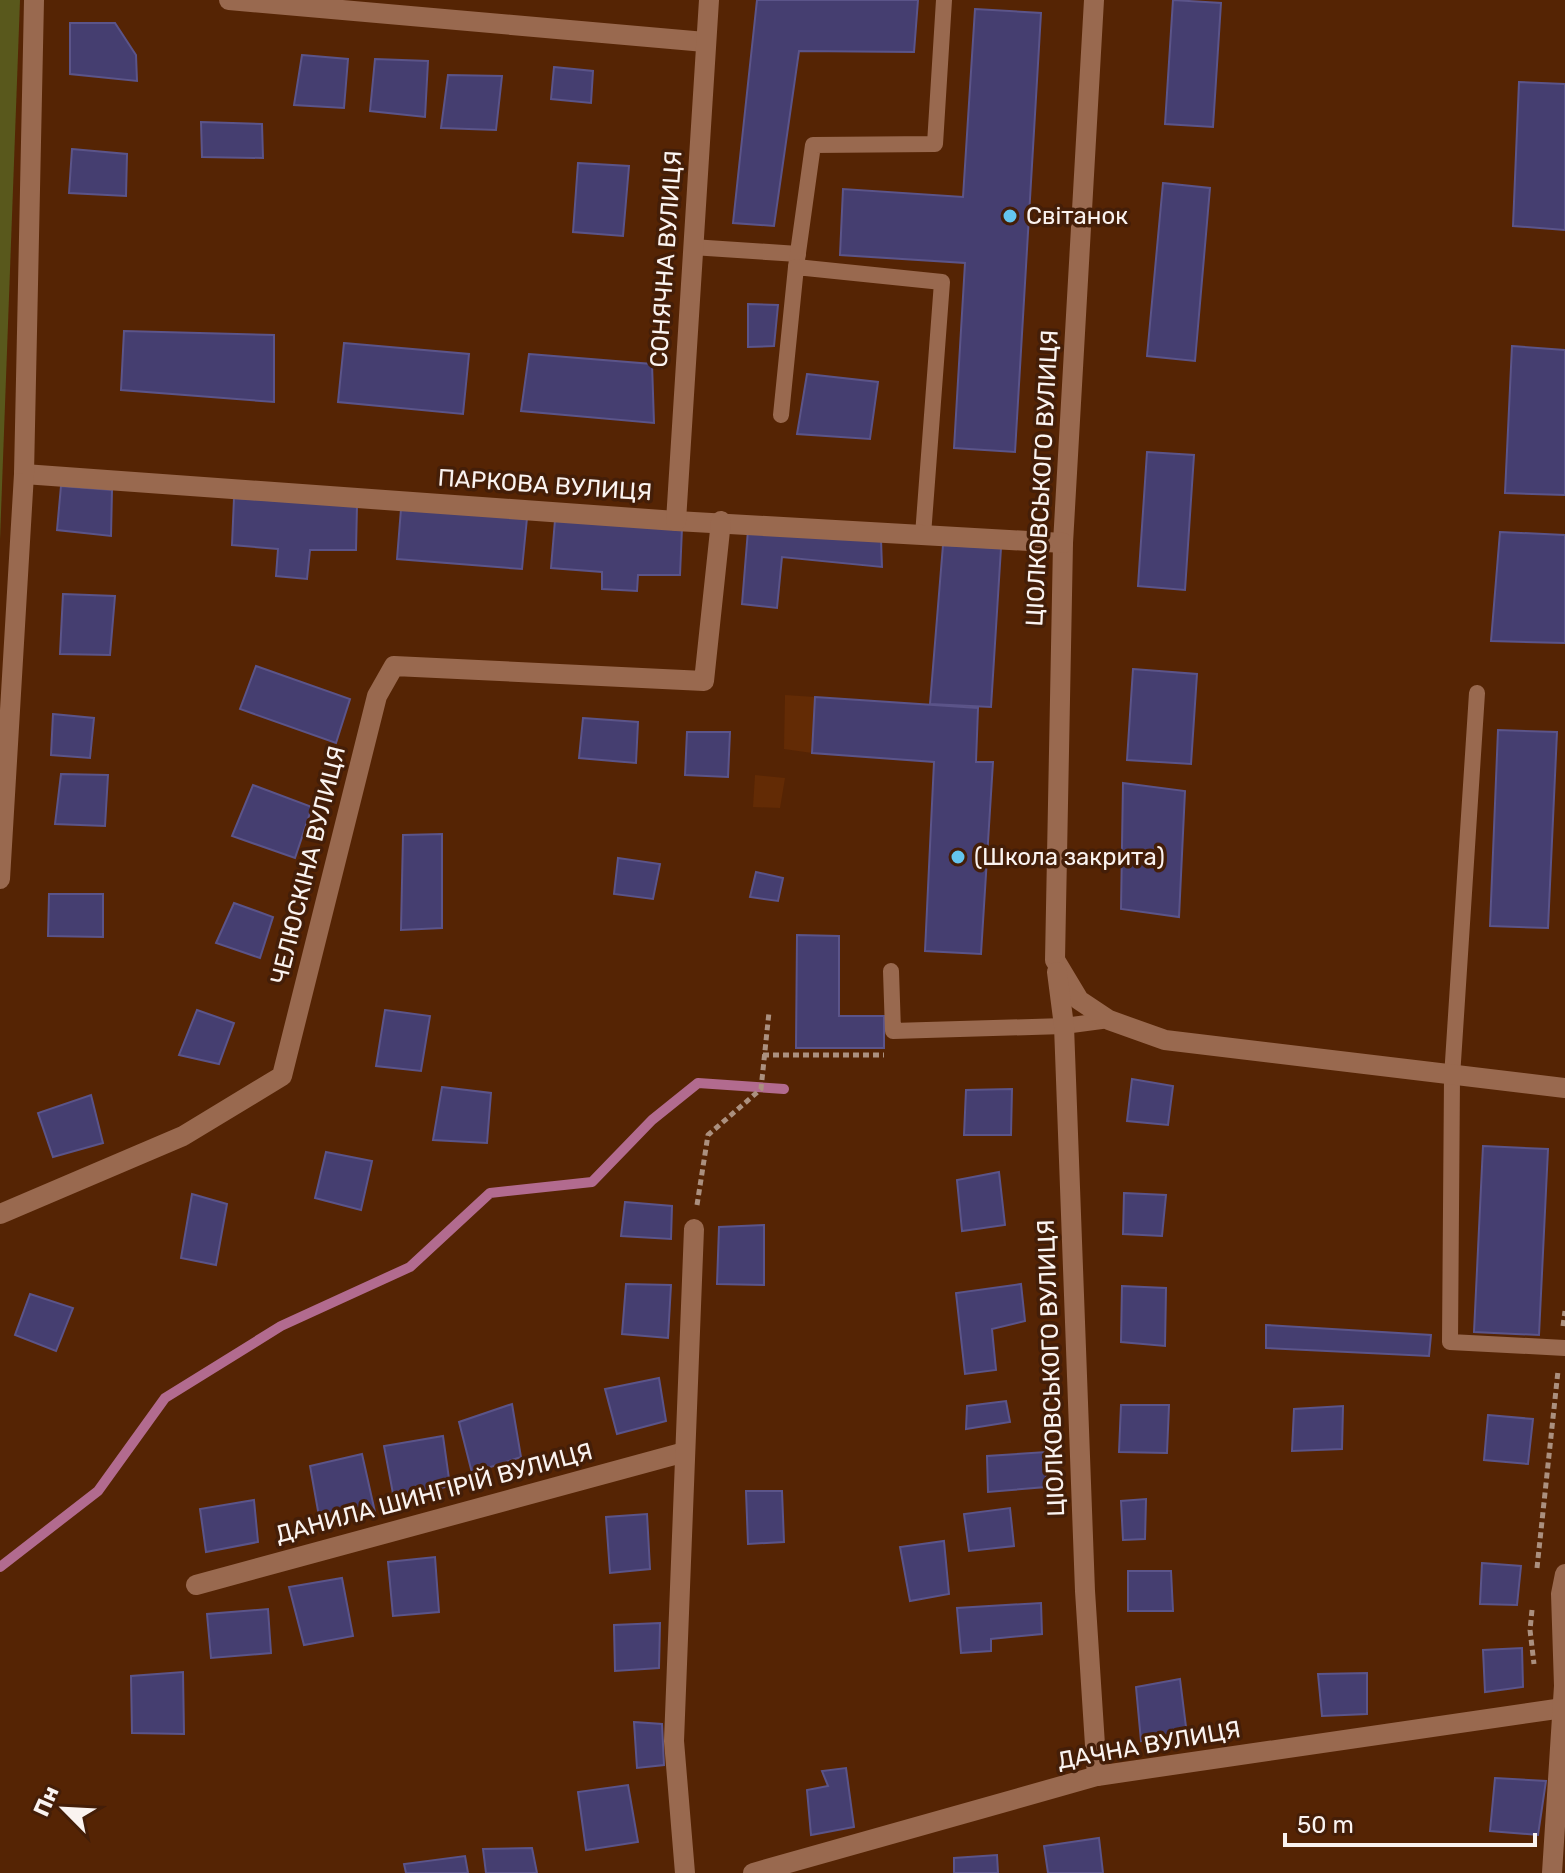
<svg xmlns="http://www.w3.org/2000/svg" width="1565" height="1873" font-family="Rubik,sans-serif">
	<rect width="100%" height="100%" fill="#552404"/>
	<g fill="#632b05">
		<polygon points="785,695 815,697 812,753 784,749"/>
		<polygon points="755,775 785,778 780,808 753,807"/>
	</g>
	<polygon fill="#59581c" points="0,0 20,0 0,540"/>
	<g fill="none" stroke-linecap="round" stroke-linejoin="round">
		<polyline stroke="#b26b8f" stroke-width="10" points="0,1567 98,1491 165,1398 281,1326 410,1267 490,1193 592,1182 652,1120 698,1083 784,1089"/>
	</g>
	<g fill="#453e70" stroke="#5b5489" stroke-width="2">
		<polygon points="757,0 918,0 914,52 799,51 774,226 733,223"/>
		<polygon points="1173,0 1221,3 1213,127 1165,124"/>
		<polygon points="975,9 1041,13 1015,452 954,448 965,263 840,255 843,189 963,197"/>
		<polygon points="70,23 115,23 136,55 137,81 70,74"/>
		<polygon points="302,55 348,59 344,108 294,105"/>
		<polygon points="375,59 428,61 425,117 370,111"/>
		<polygon points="554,67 593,71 591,103 551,99"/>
		<polygon points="448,75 502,76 496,130 441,128"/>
		<polygon points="1519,82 1565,84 1565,230 1513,226"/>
		<polygon points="201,122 262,124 263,158 202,157"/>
		<polygon points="72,149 127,154 126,196 69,193"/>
		<polygon points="578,163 629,166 623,236 573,232"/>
		<polygon points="1163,183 1210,188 1195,361 1147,356"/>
		<polygon points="748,304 778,305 774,346 748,347"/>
		<polygon points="124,331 274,335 274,402 121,390"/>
		<polygon points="344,343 469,354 463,414 338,402"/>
		<polygon points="1512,346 1565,350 1565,495 1505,493"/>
		<polygon points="529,354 652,364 654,423 521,411"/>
		<polygon points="807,374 878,382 870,439 797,434"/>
		<polygon points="1147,452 1194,455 1185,590 1138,586"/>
		<polygon points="61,486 112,490 111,536 57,530"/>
		<polygon points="234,498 357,505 356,550 310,550 307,579 276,576 278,549 232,545"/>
		<polygon points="401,509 527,518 522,569 397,559"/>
		<polygon points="555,520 682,528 680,575 638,575 637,591 602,589 602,572 551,568"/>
		<polygon points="748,530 881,540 882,567 782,557 777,608 742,604"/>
		<polygon points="1500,532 1565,535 1565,643 1491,641"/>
		<polygon points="943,545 1001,548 991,707 930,704"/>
		<polygon points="63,594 115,596 110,655 60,654"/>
		<polygon points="256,666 350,699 336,743 240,709"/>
		<polygon points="1133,669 1197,674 1191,764 1127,760"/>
		<polygon points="815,697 978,708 976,762 993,762 981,954 925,951 934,762 812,753"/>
		<polygon points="53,714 94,718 90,758 51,755"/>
		<polygon points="583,718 638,722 636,763 579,758"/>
		<polygon points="1498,730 1557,732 1548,928 1490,926"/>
		<polygon points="687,732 730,732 728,777 685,775"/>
		<polygon points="61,774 108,775 105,826 55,824"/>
		<polygon points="1123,783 1185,791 1179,917 1121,909"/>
		<polygon points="253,785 312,807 295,858 232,836"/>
		<polygon points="442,834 442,928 401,930 403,835"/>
		<polygon points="618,858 660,864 653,899 614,894"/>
		<polygon points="756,872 783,878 778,901 750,897"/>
		<polygon points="49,894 103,894 103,937 48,936"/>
		<polygon points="234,903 273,917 260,958 216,943"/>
		<polygon points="797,935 839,936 839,1016 884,1016 884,1048 796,1048"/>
		<polygon points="197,1010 234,1023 219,1064 179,1055"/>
		<polygon points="385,1010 430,1016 421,1071 376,1066"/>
		<polygon points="1132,1079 1173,1086 1168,1125 1127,1121"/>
		<polygon points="442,1087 491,1093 487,1143 433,1140"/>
		<polygon points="1012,1089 1011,1135 964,1135 966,1090"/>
		<polygon points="91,1095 103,1143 53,1157 38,1113"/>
		<polygon points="1483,1146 1548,1149 1539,1335 1474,1332"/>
		<polygon points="326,1152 372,1161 361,1210 315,1198"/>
		<polygon points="999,1172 1005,1225 962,1231 957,1180"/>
		<polygon points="1124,1193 1166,1195 1162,1236 1123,1234"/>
		<polygon points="192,1194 227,1204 216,1265 181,1258"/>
		<polygon points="625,1202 672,1206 671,1239 621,1236"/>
		<polygon points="764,1225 764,1285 717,1284 719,1227"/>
		<polygon points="626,1284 671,1285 668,1338 622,1334"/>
		<polygon points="1021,1284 1025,1321 992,1329 996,1370 965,1374 956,1293"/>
		<polygon points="1122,1286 1166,1288 1165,1346 1121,1342"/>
		<polygon points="30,1294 73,1308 56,1351 15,1335"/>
		<polygon points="1266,1325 1431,1335 1429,1356 1266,1348"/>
		<polygon points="659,1378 666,1421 617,1434 605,1389"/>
		<polygon points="1006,1401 1010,1422 966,1429 967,1406"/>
		<polygon points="512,1404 521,1457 472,1473 459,1422"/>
		<polygon points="1121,1405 1169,1405 1167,1453 1119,1452"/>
		<polygon points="1343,1406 1342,1449 1292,1451 1294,1409"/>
		<polygon points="1488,1415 1533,1419 1528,1464 1484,1460"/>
		<polygon points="443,1436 450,1486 394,1499 384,1446"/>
		<polygon points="1046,1452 1046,1487 988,1492 987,1456"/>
		<polygon points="362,1454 375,1512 320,1522 310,1466"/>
		<polygon points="746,1491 782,1491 784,1542 748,1544"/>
		<polygon points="1146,1499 1145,1539 1123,1540 1121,1501"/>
		<polygon points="254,1500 258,1542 206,1552 200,1509"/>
		<polygon points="1010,1508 1014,1546 969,1551 964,1514"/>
		<polygon points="647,1514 650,1569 610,1573 606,1517"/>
		<polygon points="944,1541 949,1594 910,1601 900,1547"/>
		<polygon points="435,1557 439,1612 393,1616 388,1562"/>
		<polygon points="1482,1563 1521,1566 1517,1605 1480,1604"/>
		<polygon points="1128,1571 1171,1571 1173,1611 1128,1611"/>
		<polygon points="342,1578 353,1636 304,1645 289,1587"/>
		<polygon points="1041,1603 1042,1634 991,1639 991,1651 961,1653 957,1608"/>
		<polygon points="268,1609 271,1653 211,1658 207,1614"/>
		<polygon points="660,1623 659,1668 615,1671 614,1625"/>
		<polygon points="1522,1648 1523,1687 1485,1692 1483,1650"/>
		<polygon points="183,1672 184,1734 132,1733 131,1676"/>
		<polygon points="1367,1673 1367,1714 1322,1716 1318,1674"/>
		<polygon points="1180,1679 1187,1735 1141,1741 1136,1687"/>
		<polygon points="634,1722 662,1724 664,1765 637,1768"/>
		<polygon points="846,1768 854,1827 811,1835 807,1790 828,1786 822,1771"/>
		<polygon points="1495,1778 1546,1781 1538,1835 1490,1831"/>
		<polygon points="628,1785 638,1842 586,1850 578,1792"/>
		<polygon points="1099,1838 1103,1873 1048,1873 1044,1846"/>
		<polygon points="532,1848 537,1873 486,1873 483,1849"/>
		<polygon points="997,1855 998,1873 954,1873 954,1858"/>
		<polygon points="465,1856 468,1873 406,1873 404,1864"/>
	</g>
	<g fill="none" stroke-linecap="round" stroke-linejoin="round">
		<g stroke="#ab907f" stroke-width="5" stroke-dasharray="6 4" stroke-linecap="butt">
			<polyline points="763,1055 884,1055"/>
			<polyline points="697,1205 708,1135 761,1089 769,1012"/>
			<polyline points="1563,1326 1565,1311"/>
			<polyline points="1537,1568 1558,1371"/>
			<polyline points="1532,1610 1530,1630 1534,1664"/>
		</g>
		<g stroke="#99694f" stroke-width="16">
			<polyline points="692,247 798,254"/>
			<polyline points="796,267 813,145 935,144 944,0"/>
			<polyline points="781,415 796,267 942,282 923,535"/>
			<polyline points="1477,693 1452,1077 1450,1342 1565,1348"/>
			<polyline points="891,971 893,1031 1064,1026 1109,1020"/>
		</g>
		<g stroke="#99694f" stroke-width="20">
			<polyline points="229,0 705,42"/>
			<polyline points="1094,0 1063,543 1055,960 1079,1000 1109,1020 1165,1040 1565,1088"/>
			<polyline points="24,474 676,521 1063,543"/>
			<polyline points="676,521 709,0"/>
			<polyline points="0,879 24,474 34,0"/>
			<polyline points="1057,972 1064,1026 1085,1591 1097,1776"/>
			<polyline points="0,1214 183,1136 282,1076 377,696 394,666 704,681 721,521"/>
			<polyline points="196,1585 685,1452"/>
			<polyline points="685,1873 674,1741 694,1229"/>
			<polyline points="753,1873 1097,1776 1563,1708"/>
		</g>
		<polyline stroke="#99694f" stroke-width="20" points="1552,1873 1564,1686 1561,1594 1565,1574"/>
	</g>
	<g fill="#64c5ee" stroke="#441e08" stroke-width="3">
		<circle cx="1010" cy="216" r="8"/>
		<circle cx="958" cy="857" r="8"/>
	</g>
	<g text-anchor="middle" stroke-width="7" stroke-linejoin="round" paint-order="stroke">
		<g font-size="24" fill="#faf3f0" stroke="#441e08" text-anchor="start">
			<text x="1026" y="224">Світанок</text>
			<text x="974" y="865">(Школа закрита)</text>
		</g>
		<g font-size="24" fill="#faf3f0" stroke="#441e08">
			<text transform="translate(666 259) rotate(-86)" y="8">СОНЯЧНА ВУЛИЦЯ</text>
			<text transform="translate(1042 478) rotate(-87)" y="8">ЦІОЛКОВСЬКОГО ВУЛИЦЯ</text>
			<text transform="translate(545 485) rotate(4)" y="8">ПАРКОВА ВУЛИЦЯ</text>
			<text transform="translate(308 865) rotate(-76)" y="8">ЧЕЛЮСКІНА ВУЛИЦЯ</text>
			<text transform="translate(1051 1368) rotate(-92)" y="8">ЦІОЛКОВСЬКОГО ВУЛИЦЯ</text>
			<text transform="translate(434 1493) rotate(-15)" y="8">ДАНИЛА ШИНГІРІЙ ВУЛИЦЯ</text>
			<text transform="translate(1149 1745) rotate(-10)" y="8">ДАЧНА ВУЛИЦЯ</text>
		</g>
	</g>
	<g transform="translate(64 1809) rotate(294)" stroke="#441e08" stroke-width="6" paint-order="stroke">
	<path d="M0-6L14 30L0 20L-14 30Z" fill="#faf3f0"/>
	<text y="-12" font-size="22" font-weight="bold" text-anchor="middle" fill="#faf3f0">Пн</text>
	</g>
	<path d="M1285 1833v12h250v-12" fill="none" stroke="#faf3f0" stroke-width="4"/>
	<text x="1297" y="1833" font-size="24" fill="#faf3f0" stroke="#441e08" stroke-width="6" paint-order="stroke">50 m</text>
</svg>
